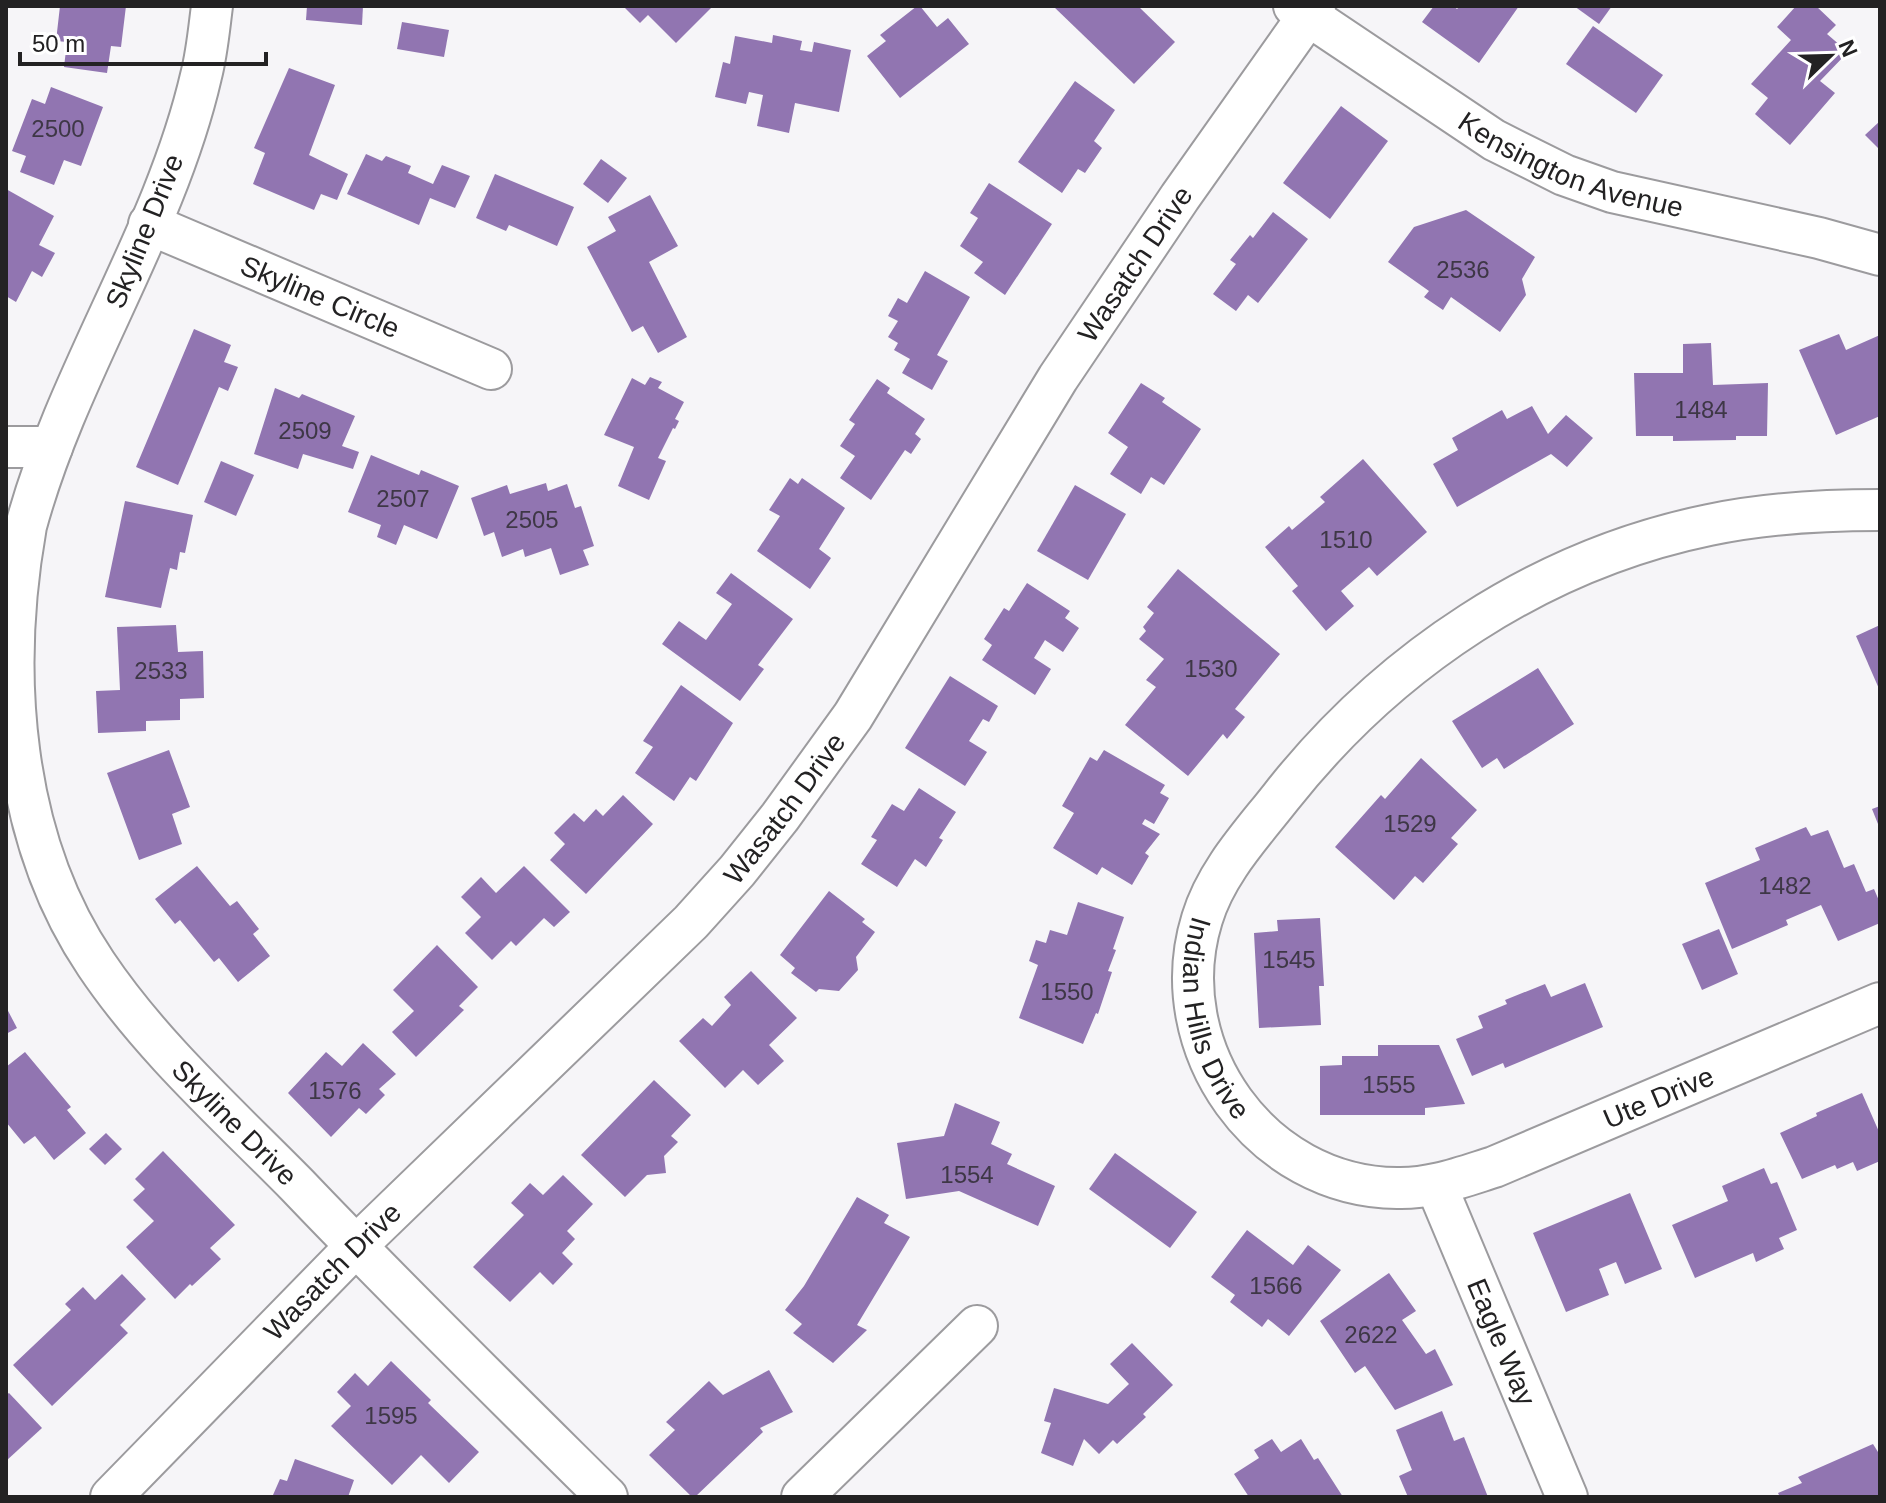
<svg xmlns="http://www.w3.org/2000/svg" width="1886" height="1503" font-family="Helvetica,sans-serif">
	<rect width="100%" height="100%" fill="#f6f5f8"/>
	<g fill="#9175b1">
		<polygon points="60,6 126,6 121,47 111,46 107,73 64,67 67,42 56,41"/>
		<polygon points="307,6 363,6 362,25 306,20"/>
		<polygon points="623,6 713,6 676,43 648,15 640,23"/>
		<polygon points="917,6 920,6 937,27 948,18 969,44 900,98 867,56 886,41 880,35"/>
		<polygon points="1053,6 1138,6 1175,42 1134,84"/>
		<polygon points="1434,6 1453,6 1457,9 1460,6 1519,6 1479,63 1422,22"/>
		<polygon points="1574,6 1612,6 1599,24"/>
		<polygon points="1796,6 1816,6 1836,25 1827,34 1848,52 1820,81 1835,93 1790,145 1755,114 1768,98 1751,84 1791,40 1777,27"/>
		<polygon points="402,22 449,30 444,57 397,49"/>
		<polygon points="1593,26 1663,75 1636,113 1566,64"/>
		<polygon points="773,35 802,41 800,50 812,52 814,42 851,50 839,112 795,103 789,133 757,126 763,95 749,92 746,104 715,97 723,62 730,64 735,36 772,43"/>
		<polygon points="289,68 335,85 309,155 348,174 337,200 321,194 314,210 253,184 265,153 254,148"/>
		<polygon points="1075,81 1115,110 1094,141 1102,148 1085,173 1078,169 1062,193 1018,162"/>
		<polygon points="51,87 103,107 81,166 64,160 54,185 20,172 26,156 12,151 32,99 45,104"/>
		<polygon points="1341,106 1388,141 1330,219 1283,183"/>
		<polygon points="1880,121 1880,150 1865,135"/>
		<polygon points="366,154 382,161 386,156 411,166 408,173 433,184 442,165 470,176 455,208 430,198 419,225 347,194"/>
		<polygon points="601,159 627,178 608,203 583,184"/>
		<polygon points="495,174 574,207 557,246 509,225 506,231 476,218"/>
		<polygon points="989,183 1052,224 1005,295 974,273 983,262 960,246 978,218 970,213"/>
		<polygon points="6,189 54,216 39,245 55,253 42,277 32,271 16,302 6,296"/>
		<polygon points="650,195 678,246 649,262 687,337 658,353 643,326 632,332 587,247 616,231 608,217"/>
		<polygon points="1466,210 1535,257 1522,279 1526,295 1500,332 1451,297 1443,310 1424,297 1429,291 1388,262 1414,227"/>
		<polygon points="1273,212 1308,239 1258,303 1248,295 1236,311 1213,294 1236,264 1230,260 1250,235 1253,238"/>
		<polygon points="925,271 970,297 937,355 948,361 932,390 902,373 910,359 894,350 898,343 888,337 898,321 888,316 898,298 907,303"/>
		<polygon points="194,329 231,345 224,362 238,367 228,391 219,387 178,485 136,467"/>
		<polygon points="1839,334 1846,350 1880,335 1880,416 1836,435 1799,350"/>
		<polygon points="1711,343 1713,385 1768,383 1767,436 1736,436 1736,440 1673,441 1673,436 1636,436 1634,373 1683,373 1683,344"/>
		<polygon points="650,377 662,382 658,388 684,402 675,419 679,421 675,429 673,428 658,458 666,461 649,500 618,486 634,447 604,435 632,378 645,385"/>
		<polygon points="877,379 890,388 887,393 925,419 915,434 921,439 911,454 905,450 871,500 840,478 855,456 840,446 855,424 849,420"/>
		<polygon points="1141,383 1165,398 1162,402 1201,429 1164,485 1151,477 1141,494 1110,474 1128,447 1108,433"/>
		<polygon points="275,388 299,398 302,394 355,416 342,446 359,452 353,469 303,454 298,469 254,454"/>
		<polygon points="1532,406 1548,434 1566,415 1593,438 1567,467 1551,454 1457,507 1433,464 1458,450 1452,438 1502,410 1507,419"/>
		<polygon points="371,455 419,475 421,470 459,486 437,539 404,525 396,545 377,537 381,525 348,512"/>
		<polygon points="1363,459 1427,532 1377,576 1369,567 1341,591 1354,606 1326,631 1292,591 1298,586 1265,547 1289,526 1292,530 1325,502 1320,497"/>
		<polygon points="221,461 254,475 236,516 204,502"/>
		<polygon points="790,478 798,484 802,478 845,508 819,549 831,558 810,589 757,551 780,516 769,510"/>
		<polygon points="546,483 548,491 567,484 575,508 581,506 594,546 583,550 589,565 560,575 551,548 525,557 523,549 502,557 494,532 484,536 471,498 507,485 510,494"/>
		<polygon points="1075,485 1126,514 1088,580 1037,551"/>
		<polygon points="125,501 193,515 185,553 180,552 177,570 170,568 161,608 105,597"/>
		<polygon points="1178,569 1280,654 1235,709 1245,717 1227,739 1223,734 1188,776 1125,725 1156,687 1146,680 1164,659 1139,639 1146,631 1143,627 1154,613 1147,607"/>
		<polygon points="731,573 793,619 758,665 764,669 740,701 662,644 679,621 706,640 732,604 716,593"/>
		<polygon points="1027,583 1070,611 1065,618 1079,628 1063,652 1045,640 1034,658 1051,669 1035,695 982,660 992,645 984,639 1004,608 1009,611"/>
		<polygon points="176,625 178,652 203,651 204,698 180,699 180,720 146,721 146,731 98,733 96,691 120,690 117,627"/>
		<polygon points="1880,625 1880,691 1856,636"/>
		<polygon points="1538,668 1574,724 1504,769 1497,758 1482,768 1452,721"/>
		<polygon points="950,676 998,706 989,722 983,719 969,741 987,752 965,786 905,748"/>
		<polygon points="681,685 733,723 696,781 690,777 674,801 635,773 653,747 643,741"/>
		<polygon points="169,750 190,807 172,814 182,844 139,860 107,773"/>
		<polygon points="1104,750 1165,785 1160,793 1169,798 1154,824 1145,819 1142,824 1160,834 1145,853 1149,856 1132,885 1102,867 1097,875 1053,848 1074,813 1062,806 1090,757 1097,761"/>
		<polygon points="1421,758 1477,810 1451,838 1458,844 1423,883 1415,876 1394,900 1335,847 1381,795 1385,799"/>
		<polygon points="919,788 956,812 939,838 943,840 926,867 915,859 897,887 861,864 877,840 871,837 892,804 904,811"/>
		<polygon points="623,795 653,824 586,894 550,860 565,844 554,833 574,813 584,822 596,809 603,816"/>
		<polygon points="1880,806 1880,829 1872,809"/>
		<polygon points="1806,827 1811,836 1828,830 1844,868 1854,864 1866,892 1874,889 1880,903 1880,923 1838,941 1821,905 1786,920 1788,925 1732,949 1705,883 1760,860 1755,848"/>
		<polygon points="197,866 230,906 237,901 259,929 253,934 270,956 238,982 219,958 214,962 180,920 175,924 155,899"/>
		<polygon points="524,866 570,912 554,927 544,918 516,946 511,941 492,960 465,933 481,917 461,897 481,877 496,893"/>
		<polygon points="829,891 865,919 862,922 875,932 856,957 858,970 839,991 819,989 816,992 791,973 795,968 780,955"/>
		<polygon points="1078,902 1124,917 1113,949 1116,950 1108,971 1112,972 1098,1014 1096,1013 1083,1044 1019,1018 1038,965 1029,961 1036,940 1046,943 1050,930 1067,935"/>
		<polygon points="1320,918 1324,986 1319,986 1321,1025 1259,1028 1254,933 1278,931 1277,920"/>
		<polygon points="1719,929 1738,974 1702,990 1682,944"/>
		<polygon points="437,945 478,987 459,1006 464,1010 416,1057 392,1032 414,1011 393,990"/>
		<polygon points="751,971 797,1018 769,1045 784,1061 758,1085 743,1070 725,1088 679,1041 703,1018 712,1026 731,1005 724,997"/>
		<polygon points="1585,983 1603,1027 1505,1068 1503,1063 1472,1076 1456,1039 1483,1028 1478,1016 1507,1004 1505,1000 1545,984 1551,997"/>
		<polygon points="6,1007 17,1028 6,1034"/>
		<polygon points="363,1043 396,1074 379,1089 385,1095 366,1114 359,1108 331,1137 288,1093 326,1052 342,1066"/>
		<polygon points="1378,1045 1439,1045 1465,1104 1425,1108 1425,1115 1320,1115 1320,1066 1342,1065 1342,1056 1378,1056"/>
		<polygon points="25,1052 71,1107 67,1110 86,1133 54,1160 35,1136 24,1144 6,1122 6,1067"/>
		<polygon points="654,1080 691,1115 671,1136 678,1142 664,1156 666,1173 647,1175 625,1197 581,1155"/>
		<polygon points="1862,1093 1880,1134 1880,1161 1857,1171 1853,1162 1837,1169 1835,1165 1802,1179 1780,1133 1817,1116 1816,1113"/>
		<polygon points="955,1103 1000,1122 991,1144 1012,1154 1007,1164 1055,1186 1038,1226 959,1191 906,1199 897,1143 944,1136"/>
		<polygon points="106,1133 122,1149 105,1165 89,1149"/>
		<polygon points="163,1151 235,1225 210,1248 221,1259 192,1286 190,1284 175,1299 126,1247 154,1221 133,1200 145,1189 135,1179"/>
		<polygon points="1115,1153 1197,1212 1170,1248 1089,1189"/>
		<polygon points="1764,1168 1771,1184 1777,1182 1797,1230 1779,1238 1784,1249 1756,1262 1753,1253 1695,1278 1672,1225 1728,1201 1722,1186"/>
		<polygon points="563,1175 593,1204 567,1231 575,1239 562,1253 573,1264 553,1285 540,1272 510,1302 473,1267 524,1215 511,1203 530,1183 543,1195"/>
		<polygon points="1630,1193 1662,1269 1625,1284 1616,1262 1599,1269 1609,1295 1566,1312 1533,1233"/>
		<polygon points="857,1197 889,1215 884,1223 910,1237 857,1325 867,1330 833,1363 793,1333 802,1324 785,1310 804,1286"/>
		<polygon points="1247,1230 1293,1265 1308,1245 1341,1270 1289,1336 1268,1319 1262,1327 1230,1302 1235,1295 1211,1277"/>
		<polygon points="1389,1273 1416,1311 1402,1320 1426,1354 1435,1349 1453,1385 1395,1410 1365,1366 1355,1373 1320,1321"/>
		<polygon points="122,1274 146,1299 120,1325 128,1333 52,1406 13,1365 71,1310 65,1304 83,1287 95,1300"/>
		<polygon points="1132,1343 1173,1385 1143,1414 1146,1417 1117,1444 1113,1440 1099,1454 1084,1439 1073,1466 1041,1453 1051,1423 1044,1421 1054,1388 1108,1404 1129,1384 1110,1364"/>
		<polygon points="391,1361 431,1400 428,1403 479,1452 449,1483 421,1455 392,1485 331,1426 351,1406 337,1392 355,1373 368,1386"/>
		<polygon points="769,1370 793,1412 760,1428 763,1432 695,1497 692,1497 649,1455 675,1430 666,1422 709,1381 723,1395"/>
		<polygon points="9,1393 42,1428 6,1461 6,1395"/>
		<polygon points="1442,1411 1454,1441 1464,1437 1488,1497 1408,1497 1399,1476 1412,1470 1396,1430"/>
		<polygon points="1272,1439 1281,1452 1301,1439 1314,1460 1318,1458 1343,1497 1249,1497 1234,1474 1259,1458 1254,1450"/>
		<polygon points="1873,1444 1878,1452 1880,1451 1880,1497 1780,1497 1778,1493 1802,1483 1798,1477"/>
		<polygon points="295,1459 354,1480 348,1497 277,1497 273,1495 280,1479 287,1481"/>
	</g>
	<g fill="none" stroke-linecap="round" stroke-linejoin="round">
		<g stroke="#9c9b9e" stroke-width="44">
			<g id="minor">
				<path id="s1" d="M212 6C209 29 207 53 201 76 165 232 68 371 26 526 0 672 11 838 96 964 151 1046 228 1115 297 1185 398 1291 503 1394 607 1497"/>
				<path id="s2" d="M1294 6 1494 140 1564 175 1612 192 1819 238 1880 255"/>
				<path id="s3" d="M149 224 491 369"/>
				<polyline points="6,447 52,447"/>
				<path id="s4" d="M1880 510C1822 510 1765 513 1709 525 1539 560 1388 661 1281 797 1252 834 1216 872 1202 919 1162 1048 1261 1187 1397 1188 1431 1189 1462 1177 1494 1167L1880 1003"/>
				<path id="s5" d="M1436 1185 1567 1497"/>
				<path id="s6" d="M111 1497 355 1247 691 922 737 871 780 817 853 716 1058 378 1180 197 1315 6"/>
				<polyline points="802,1497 977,1326"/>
			</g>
		</g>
		<use href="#minor" stroke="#fff" stroke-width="40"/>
	</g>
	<g text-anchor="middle" stroke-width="8" stroke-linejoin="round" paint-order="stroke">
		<g font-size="24" fill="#3e3746">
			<text x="58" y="137">2500</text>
			<text x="1463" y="278">2536</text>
			<text x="1701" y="418">1484</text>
			<text x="305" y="439">2509</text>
			<text x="403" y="507">2507</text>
			<text x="532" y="528">2505</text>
			<text x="1346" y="548">1510</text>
			<text x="1211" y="677">1530</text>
			<text x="161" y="679">2533</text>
			<text x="1410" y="832">1529</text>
			<text x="1785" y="894">1482</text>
			<text x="1289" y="968">1545</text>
			<text x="1067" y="1000">1550</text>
			<text x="1389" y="1093">1555</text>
			<text x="335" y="1099">1576</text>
			<text x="967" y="1183">1554</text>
			<text x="1276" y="1294">1566</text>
			<text x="1371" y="1343">2622</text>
			<text x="391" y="1424">1595</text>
		</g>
		<g font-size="28" fill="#232223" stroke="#fff">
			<text dy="10" stroke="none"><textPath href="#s2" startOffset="322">Kensington Avenue</textPath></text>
			<text transform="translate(144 231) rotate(-68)" y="10">Skyline Drive</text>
			<text dy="10" stroke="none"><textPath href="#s6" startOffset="1612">Wasatch Drive</textPath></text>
			<text dy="10" stroke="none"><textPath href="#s3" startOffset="186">Skyline Circle</textPath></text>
			<text dy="10" stroke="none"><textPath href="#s6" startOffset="964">Wasatch Drive</textPath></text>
			<text dy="10" stroke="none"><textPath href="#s4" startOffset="940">Indian Hills Drive</textPath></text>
			<text dy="10" stroke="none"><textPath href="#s4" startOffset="1498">Ute Drive</textPath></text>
			<text dy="10" stroke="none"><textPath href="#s1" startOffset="1220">Skyline Drive</textPath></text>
			<text dy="10" stroke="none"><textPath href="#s6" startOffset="316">Wasatch Drive</textPath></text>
			<text dy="10" stroke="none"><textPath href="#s5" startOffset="170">Eagle Way</textPath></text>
		</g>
	</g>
	<rect width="1886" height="1503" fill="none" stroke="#232223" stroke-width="16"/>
	<g transform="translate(1830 56) rotate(67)" stroke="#ffffff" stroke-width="6" paint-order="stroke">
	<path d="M0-6L14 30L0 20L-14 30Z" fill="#232223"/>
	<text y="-12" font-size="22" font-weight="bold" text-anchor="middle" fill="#232223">N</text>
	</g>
	<path d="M20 52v12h246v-12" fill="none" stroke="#232223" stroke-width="4"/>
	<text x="32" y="52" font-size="24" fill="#232223" stroke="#ffffff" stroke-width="6" paint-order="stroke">50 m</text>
</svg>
